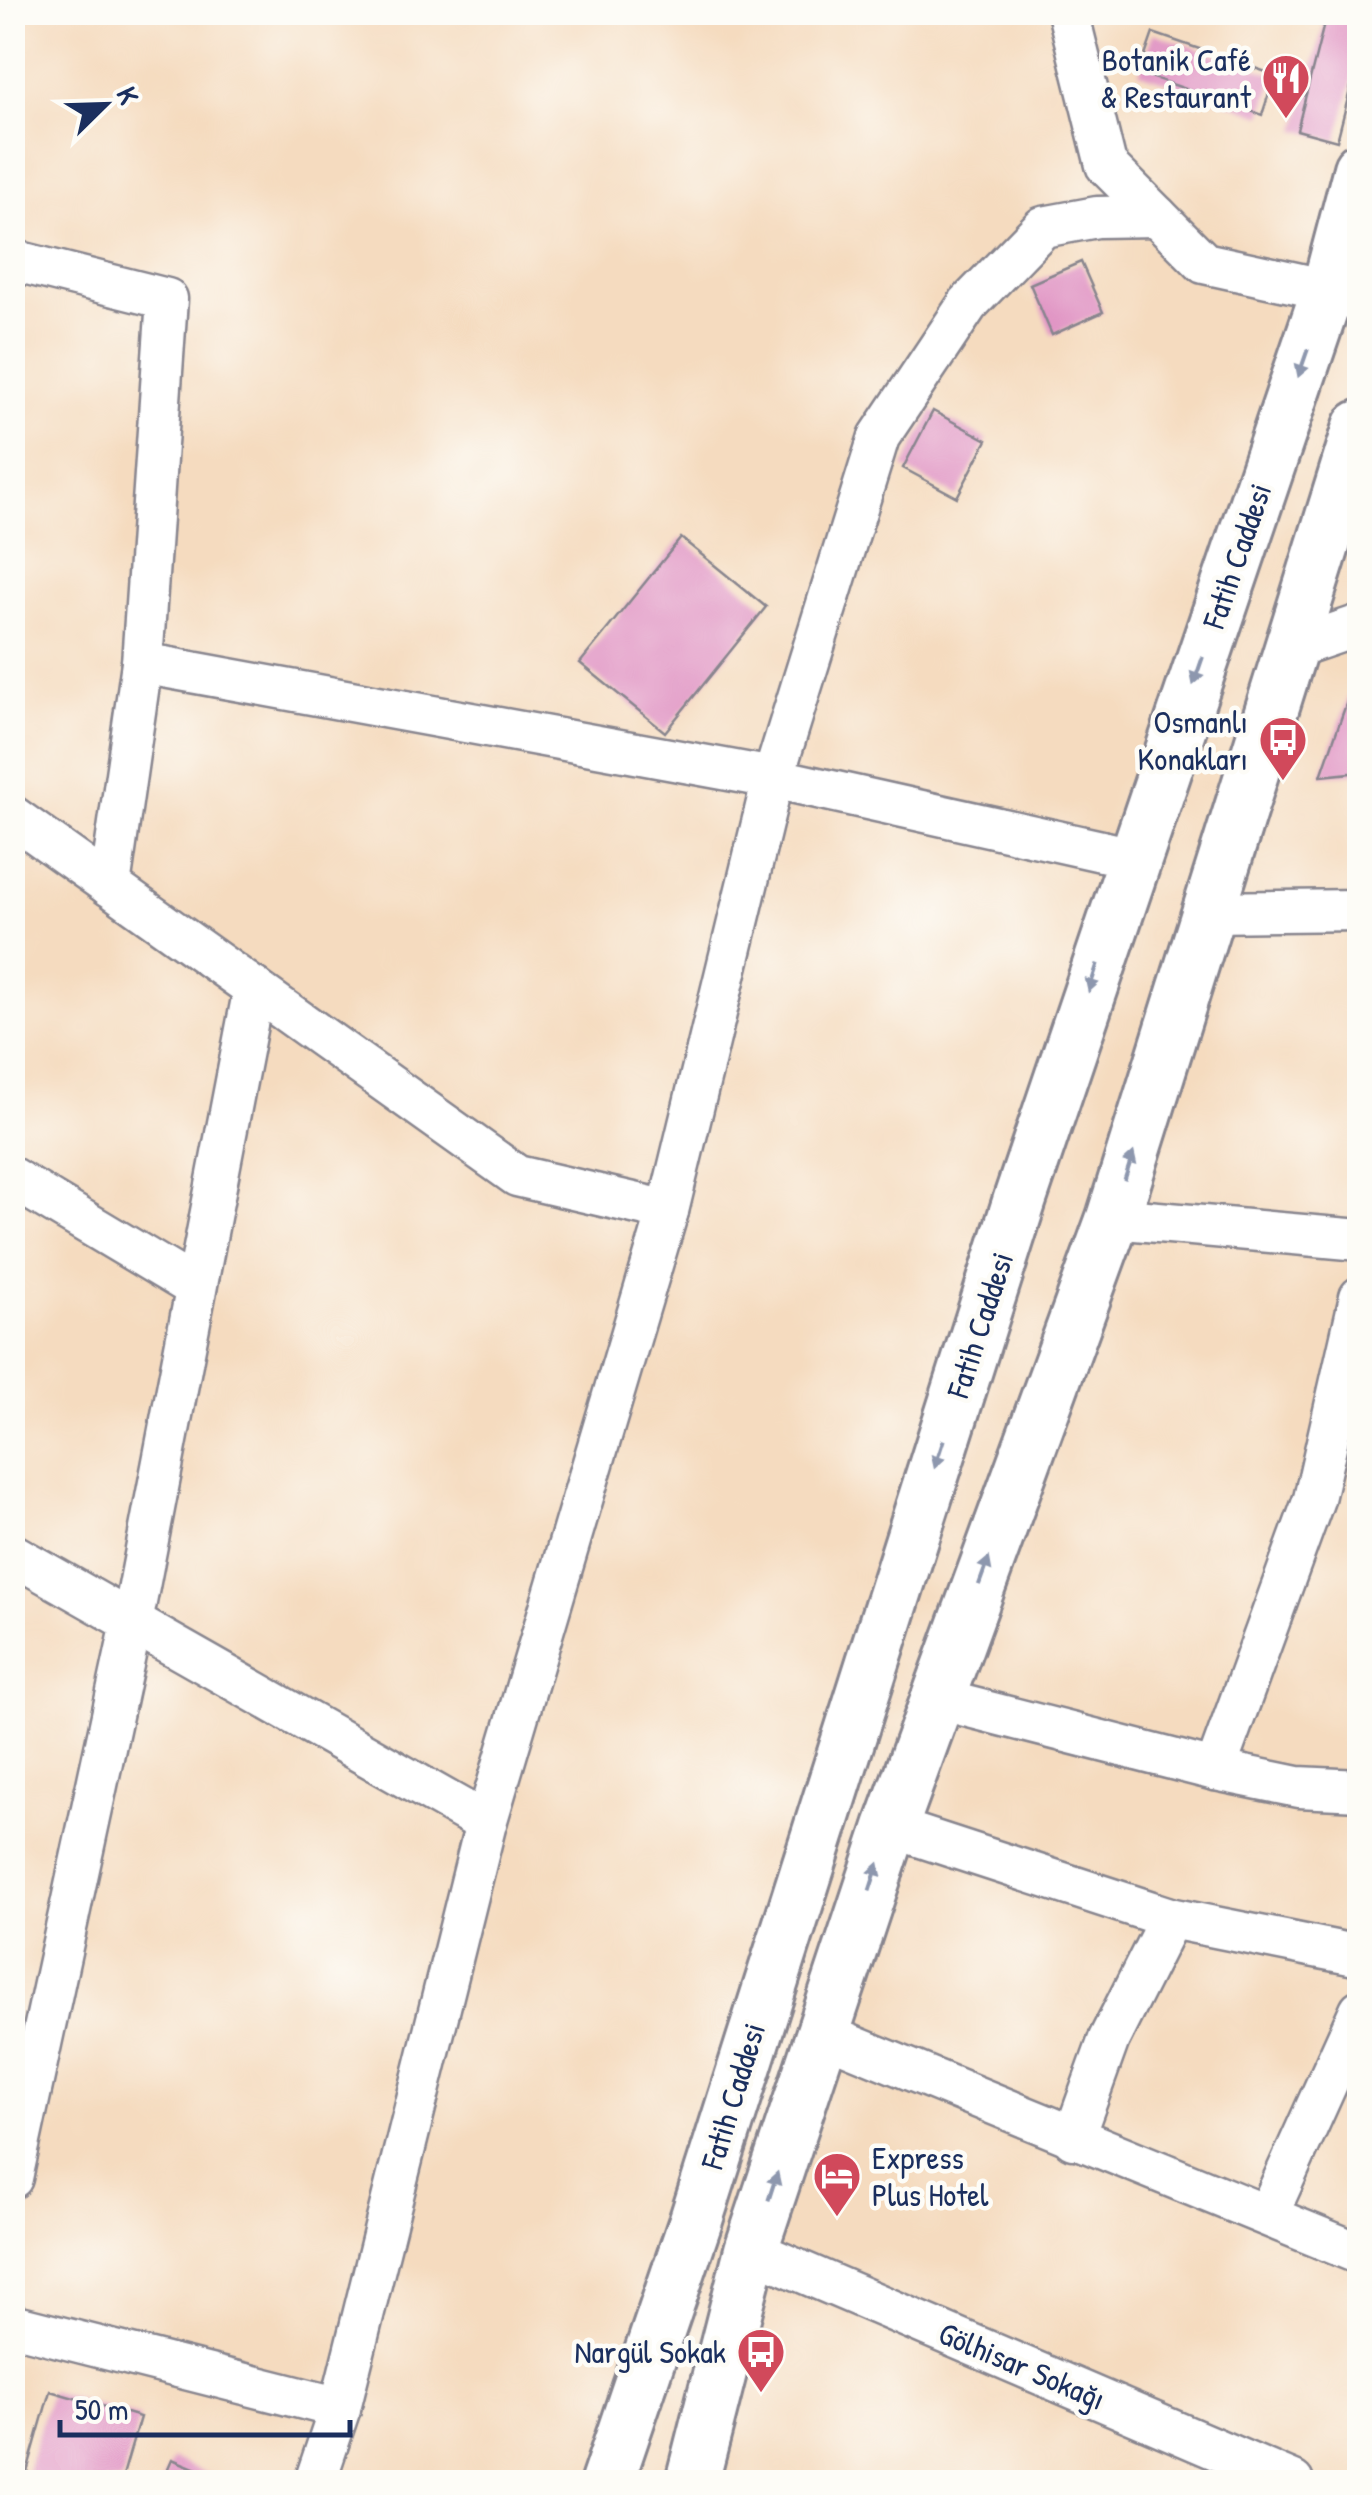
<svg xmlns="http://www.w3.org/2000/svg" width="1372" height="2495" font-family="'Patrick Hand',sans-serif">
	<rect width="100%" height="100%" fill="#fdfcf7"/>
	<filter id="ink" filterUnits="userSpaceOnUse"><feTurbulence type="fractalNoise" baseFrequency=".01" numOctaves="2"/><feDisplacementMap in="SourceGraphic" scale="20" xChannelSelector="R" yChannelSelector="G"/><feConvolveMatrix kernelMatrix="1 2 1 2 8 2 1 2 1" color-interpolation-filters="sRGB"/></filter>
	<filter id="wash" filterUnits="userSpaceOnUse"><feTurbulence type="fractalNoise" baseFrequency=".0048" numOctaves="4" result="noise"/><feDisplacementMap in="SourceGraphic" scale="40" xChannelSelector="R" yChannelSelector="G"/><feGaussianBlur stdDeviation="2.25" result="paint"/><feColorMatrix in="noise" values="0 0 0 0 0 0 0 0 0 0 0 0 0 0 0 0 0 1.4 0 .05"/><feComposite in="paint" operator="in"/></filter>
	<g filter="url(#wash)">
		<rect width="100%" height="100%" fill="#f5dbbf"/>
		<g id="blocks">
			<g fill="#e196c5">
				<polygon points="1327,12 1360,12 1360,51 1337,141 1297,130"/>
				<polygon points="1153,33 1275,75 1262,115 1139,73"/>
				<polygon points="1081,262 1103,312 1052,335 1030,284"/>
				<polygon points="933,411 987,440 957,497 903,468"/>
				<polygon points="681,538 766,607 665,732 580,663"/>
				<polygon points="1359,667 1360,772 1321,776"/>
				<polygon points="50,2391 140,2417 121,2482 24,2482"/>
				<polygon points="172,2459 228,2482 162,2482"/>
			</g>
		</g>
	</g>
	<g filter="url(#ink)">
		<use href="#blocks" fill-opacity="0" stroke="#88858e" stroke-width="2.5"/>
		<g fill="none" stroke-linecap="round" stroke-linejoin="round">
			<g stroke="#88858e" stroke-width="45">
				<g id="minor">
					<polyline points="1068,12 1106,165 1204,263 1328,290"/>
					<polyline points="12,260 167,299 142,663 110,886"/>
					<polyline points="1287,650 1360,625"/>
					<polyline points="142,663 773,778 1133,858"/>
					<polyline points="12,816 517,1176 668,1211"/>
					<polyline points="1209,912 1360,910"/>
					<polyline points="12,1178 196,1288"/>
					<polyline points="1113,1218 1360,1240"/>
					<polyline points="12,1554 486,1823"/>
					<polyline points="938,1699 1215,1770 1298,1787 1360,1790"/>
					<polyline points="1215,1770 1314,1499 1360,1297"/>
					<polyline points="891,1827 1170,1918 1360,1956"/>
					<polyline points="823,2034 1360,2254"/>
					<polyline points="1073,2139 1109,2039 1170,1918"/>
					<polyline points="12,2178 132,1623 254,988"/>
					<polyline points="1268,2214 1360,2010"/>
					<polyline points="751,2250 1293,2482"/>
					<polyline points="12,2325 340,2408"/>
					<polyline points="315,2482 340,2408 486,1823 668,1211 773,778 879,437 968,304 1043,227 1097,217 1157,216"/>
				</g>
			</g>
			<g stroke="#88858e" stroke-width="58">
				<g id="major">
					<polyline points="607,2482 695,2223 1020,1199 1328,290 1360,169"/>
					<polyline points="692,2482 751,2250 891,1827 1113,1218 1360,427"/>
				</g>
			</g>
			<use href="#minor" stroke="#fff" stroke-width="40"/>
			<use href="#major" stroke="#fff" stroke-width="52"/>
		</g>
		<defs><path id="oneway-solid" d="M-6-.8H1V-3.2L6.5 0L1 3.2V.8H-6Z" transform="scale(2.5)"/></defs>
		<g fill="#8d97ae">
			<use href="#oneway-solid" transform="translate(1303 363) rotate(109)"/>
			<use href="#oneway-solid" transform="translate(1198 671) rotate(109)"/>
			<use href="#oneway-solid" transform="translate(1093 978) rotate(108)"/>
			<use href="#oneway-solid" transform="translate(1129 1166) rotate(-72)"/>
			<use href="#oneway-solid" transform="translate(939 1454) rotate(108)"/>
			<use href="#oneway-solid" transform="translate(984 1571) rotate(-70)"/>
			<use href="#oneway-solid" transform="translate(874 1877) rotate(-72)"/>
			<use href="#oneway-solid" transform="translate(773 2186) rotate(-72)"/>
		</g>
	</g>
	<defs>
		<g id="restaurant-pin" transform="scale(2.5)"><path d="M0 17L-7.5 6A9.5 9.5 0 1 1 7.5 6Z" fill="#d1495b" stroke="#fdfcf7"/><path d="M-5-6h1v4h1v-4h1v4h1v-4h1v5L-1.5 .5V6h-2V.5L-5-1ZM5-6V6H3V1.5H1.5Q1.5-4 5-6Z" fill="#fff"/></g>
		<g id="bus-pin" transform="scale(2.5)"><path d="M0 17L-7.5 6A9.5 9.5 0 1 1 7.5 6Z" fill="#d1495b" stroke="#fdfcf7"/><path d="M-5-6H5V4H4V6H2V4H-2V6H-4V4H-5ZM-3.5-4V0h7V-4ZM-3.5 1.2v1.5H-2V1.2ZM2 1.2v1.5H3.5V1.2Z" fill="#fff"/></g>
		<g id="hotel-pin" transform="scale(2.5)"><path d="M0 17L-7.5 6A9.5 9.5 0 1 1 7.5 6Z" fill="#d1495b" stroke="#fdfcf7"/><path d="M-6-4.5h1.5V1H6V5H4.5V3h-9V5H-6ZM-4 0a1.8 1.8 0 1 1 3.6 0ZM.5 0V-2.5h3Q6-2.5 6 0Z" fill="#fff"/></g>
	</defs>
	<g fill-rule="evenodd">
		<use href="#restaurant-pin" x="1286" y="78"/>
		<use href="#bus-pin" x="1283" y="740"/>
		<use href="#hotel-pin" x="837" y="2176"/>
		<use href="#bus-pin" x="761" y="2352"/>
	</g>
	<g text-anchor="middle" stroke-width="9" stroke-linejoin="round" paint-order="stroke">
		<g font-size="32" fill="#1b2f5e" stroke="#fdfcf7" text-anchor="end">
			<text x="1251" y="71">Botanik Café<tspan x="1251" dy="37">&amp; Restaurant</tspan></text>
			<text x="1248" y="733">Osmanlı<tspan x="1248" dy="37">Konakları</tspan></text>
			<text x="872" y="2169" text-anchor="start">Express<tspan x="872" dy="37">Plus Hotel</tspan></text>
			<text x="726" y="2363">Nargül Sokak</text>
		</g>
		<g font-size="32" fill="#1b2f5e" stroke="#fdfcf7">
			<text transform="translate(1237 556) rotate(-71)" y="11">Fatih Caddesi</text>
			<text transform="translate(980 1325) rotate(-72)" y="11">Fatih Caddesi</text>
			<text transform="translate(733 2096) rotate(-73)" y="11">Fatih Caddesi</text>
			<text transform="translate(1022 2366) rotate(23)" y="11">Gölhisar Sokağı</text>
		</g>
	</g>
	<rect width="1372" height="2495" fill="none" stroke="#fdfcf7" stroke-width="50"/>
	<g transform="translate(105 105) rotate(67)" stroke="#fdfcf7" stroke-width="8" paint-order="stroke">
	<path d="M0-8L18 38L0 25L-18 38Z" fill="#1b2f5e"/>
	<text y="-15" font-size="28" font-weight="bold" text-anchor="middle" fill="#1b2f5e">K</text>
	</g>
	<path d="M60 2420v15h290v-15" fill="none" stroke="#1b2f5e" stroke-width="5"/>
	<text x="75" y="2420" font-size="30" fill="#1b2f5e" stroke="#fdfcf7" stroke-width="8" paint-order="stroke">50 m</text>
</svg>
